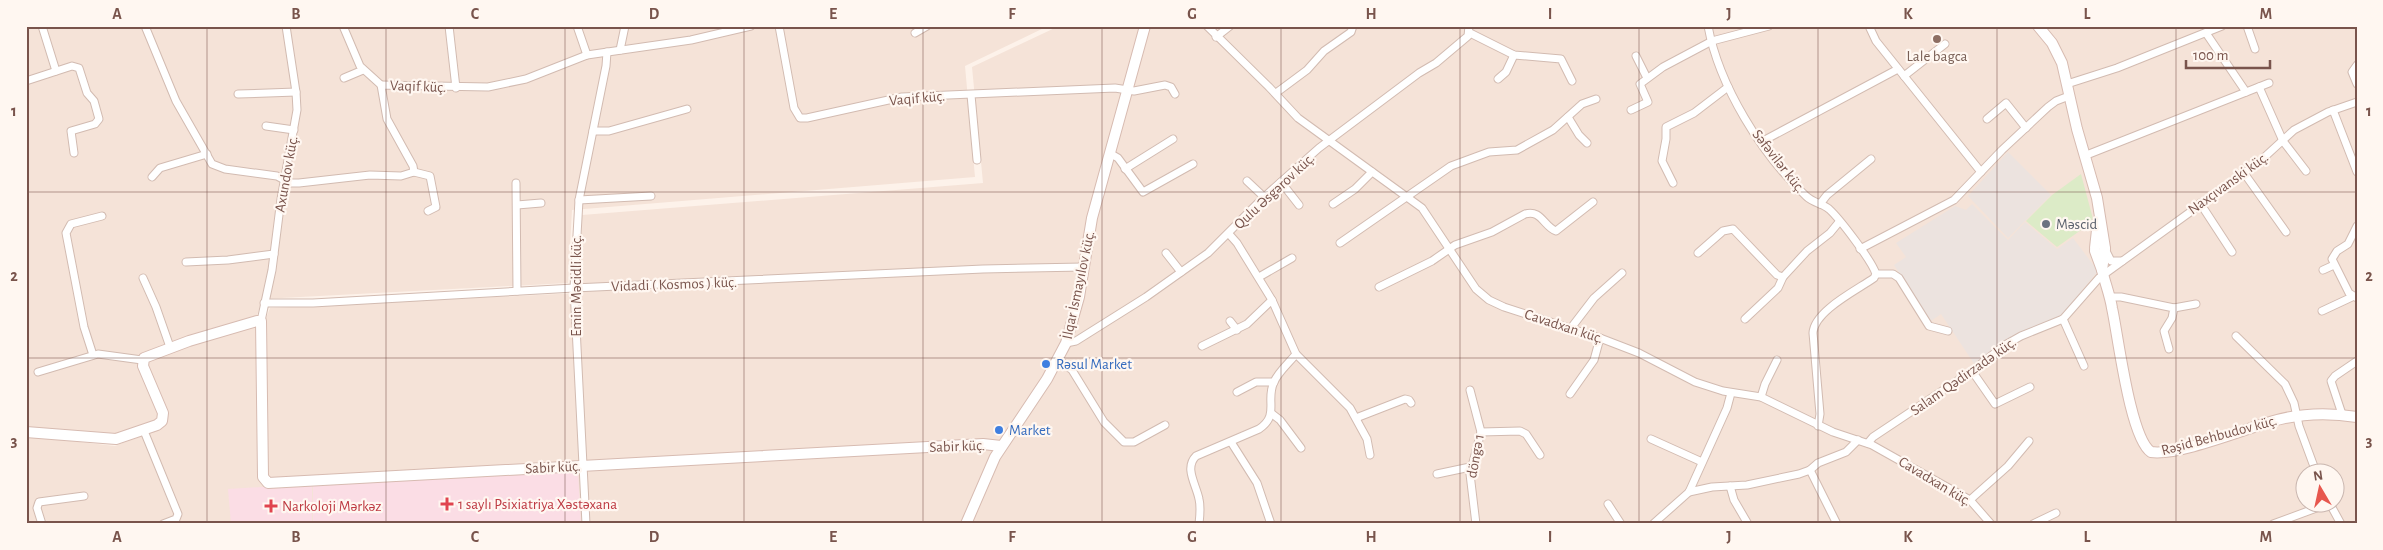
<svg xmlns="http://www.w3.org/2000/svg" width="2383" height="550" font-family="'Alegreya Sans',sans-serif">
	<rect width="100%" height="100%" fill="#fdf2ea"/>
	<g fill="#f5e3d8" fill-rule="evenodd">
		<polygon points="26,26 1048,26 965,66 975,177 572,210 568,283 262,299 257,316 197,334 140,355 138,363 159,412 157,422 113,437 26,429"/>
		<path d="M1059 26H2033L2056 56 2095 214 2092 239 2148 454 2274 424 2325 417 2357 421V524H26V436L115 446 159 430 165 425 168 418 166 408 146 364 149 359 264 323 270 308 578 293 582 215 983 183 972 67ZM2306 472H2336V502H2306Z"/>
		<polygon points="2042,26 2357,26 2357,413 2333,409 2310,409 2288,413 2177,445 2164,448 2151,448 2146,442 2133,397 2108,278 2109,248 2073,99"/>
	</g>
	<g fill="#ece3df">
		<polygon points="2008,152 2051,195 2008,238 1968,196"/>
		<polygon points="1972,204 2008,240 2025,222 2057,249 2073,238 2098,271 2061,316 1999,344 1975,365 1941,314 1931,321 1894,265 1906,257 1896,243 1955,206 1966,210"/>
	</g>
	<g fill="#fbdde5">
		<polygon points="578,471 581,524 313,524 313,484"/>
		<polygon points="312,484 312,524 231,524 228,489"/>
	</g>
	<polygon fill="#dcebc7" points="2081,174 2093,219 2091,223 2057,247 2026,221 2052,195"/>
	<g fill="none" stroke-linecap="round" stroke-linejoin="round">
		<g stroke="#d2bbb1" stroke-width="9">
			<g id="street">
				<polyline points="42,26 56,71"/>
				<polyline points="145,26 176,101 212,164 225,169 277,176 290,183 299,183 370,175 401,176 414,172 413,166 387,119 381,85 488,87 526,79 587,55 691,40 751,26"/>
				<polyline points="343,26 360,66 381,85"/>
				<polyline points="449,26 456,88"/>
				<polyline points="577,26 587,55"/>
				<polyline points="779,26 794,108 800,118 807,118 902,97 1115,88 1134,91 1165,85 1171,87 1175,94"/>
				<polyline points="1207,26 1269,87 1298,118 1422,208 1476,289 1489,300 1504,307 1600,338 1639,353 1695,382 1723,391 1761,397 1833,432 1872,445 1970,500 1991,524"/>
				<path d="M1708 26C1719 86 1762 155 1806 196 1813 203 1822 203 1829 209 1840 219 1872 261 1876 274L1874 278C1857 290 1814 311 1813 333L1820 414 1818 426"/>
				<polyline points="1869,26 1876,41 1981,172"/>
				<polyline points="2247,26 2255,49"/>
				<polyline points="915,33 927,26"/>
				<polyline points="1470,33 1514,55 1561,59 1572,81"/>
				<polyline points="2206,33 2246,92"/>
				<polyline points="1216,37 1230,26"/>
				<polyline points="620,50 625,26"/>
				<polyline points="1636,56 1647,78"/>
				<polyline points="2357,65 2352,72 2357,84"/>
				<polyline points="1904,76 1945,44"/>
				<polyline points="344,78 363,70"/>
				<polyline points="1498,79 1506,72 1514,55"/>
				<polyline points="26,81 72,66 79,68 87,93 94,101 99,119 95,124 71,131 74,153"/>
				<polyline points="2067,84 2117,68 2222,26"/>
				<polyline points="2259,87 2283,141 2306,171"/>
				<polyline points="1276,93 1307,70 1324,51 1351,32 1353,26"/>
				<polyline points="238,94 296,92"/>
				<polyline points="971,95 977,160"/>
				<polyline points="1631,110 1648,102 1640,84 1663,67 1712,41 1769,26"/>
				<polyline points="2333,110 2357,172"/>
				<polyline points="1568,117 1579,135 1587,143"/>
				<polyline points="1987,119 2006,103 2026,128"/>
				<polyline points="266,126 294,130"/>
				<polyline points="593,131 609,131 687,109"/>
				<polyline points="1761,142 1898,69"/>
				<polyline points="1111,154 1118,158 1143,192 1193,164"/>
				<polyline points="2084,156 2269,83"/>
				<polyline points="1125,169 1173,139"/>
				<polyline points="414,172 430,176 436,207 428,211"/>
				<polyline points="2244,173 2286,232"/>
				<polyline points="152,177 160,168 207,154"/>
				<polyline points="1247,181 1264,197"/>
				<polyline points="1281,182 1299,205"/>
				<polyline points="516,183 517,291"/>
				<polyline points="1673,183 1662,161 1666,139 1666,127 1694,113 1728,87"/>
				<polyline points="579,200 651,196"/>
				<polyline points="2200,203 2232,252"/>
				<polyline points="1333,204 1355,189 1372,172"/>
				<polyline points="1820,204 1827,195 1871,159"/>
				<polyline points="517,205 541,203"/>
				<polyline points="2357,226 2348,244 2337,251 2332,259 2349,293 2357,298"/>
				<polyline points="1229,234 1237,243 1272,300 1296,354 1350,408 1367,439 1370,455"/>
				<polyline points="1340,243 1451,166 1489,152 1517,150 1553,130 1582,104 1596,99"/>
				<polyline points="1860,249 1954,200 2002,150 2048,107 2056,101 2069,96"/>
				<polyline points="2105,249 2111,261 2122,261"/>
				<polyline points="1166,253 1181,272"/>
				<polyline points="1698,253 1723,231 1733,229 1777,275 1783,277 1807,251 1830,233 1839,222"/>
				<polyline points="186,262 228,260 274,254"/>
				<polyline points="2323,270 2334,265"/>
				<polyline points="1876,274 1893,274 1899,278 1929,326 1948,331"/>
				<polyline points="1259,277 1292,258"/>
				<polyline points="143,278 156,307 170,347"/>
				<path d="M1379 287 1432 261 1455 245 1492 232 1525 214C1541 209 1544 227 1556 231L1593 202"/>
				<polyline points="2110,297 2121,297 2174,308 2172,318 2164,331 2169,349"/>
				<polyline points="264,303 313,303 574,288 983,269 1083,267"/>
				<polyline points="2174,308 2196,304"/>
				<polyline points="2322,311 2352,297"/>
				<polyline points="1745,319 1778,288 1783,277"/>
				<polyline points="2063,319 2084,366"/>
				<polyline points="261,321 272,270 281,199 297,110 296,92 286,26"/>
				<polyline points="1230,321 1237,330"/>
				<polyline points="1571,328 1594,298 1622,273"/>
				<polyline points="2236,336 2285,384 2294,403 2299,426 2316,472"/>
				<polyline points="1066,343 1076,341 1146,297 1208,253 1264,197 1319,148 1419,73 1436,63 1468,36 1469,26"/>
				<polyline points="1202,346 1247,324 1272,300"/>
				<polyline points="93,355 84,327 66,233 71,224 102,216"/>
				<polyline points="1059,360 1072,370 1104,422 1124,442 1134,442 1165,425"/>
				<polyline points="1972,371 1995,404 2030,387"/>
				<polyline points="38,372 98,354 142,360"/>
				<polyline points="1470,390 1481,432 1470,474 1476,524"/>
				<polyline points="1237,392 1256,382 1274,382"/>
				<polyline points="1570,394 1594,360 1600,338"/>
				<polyline points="1761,397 1765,384 1777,360"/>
				<polyline points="1271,413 1280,420 1301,448"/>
				<polyline points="2342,414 2331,381 2335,376 2357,361"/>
				<polyline points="1356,418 1405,399 1409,400 1411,403"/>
				<polyline points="144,431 178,514 176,519 163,524"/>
				<polyline points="1481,432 1520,431 1526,434 1540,455"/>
				<polyline points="1651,439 1702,462"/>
				<polyline points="1231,442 1257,483 1271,524"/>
				<polyline points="1868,443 1873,437 1972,371 2005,345 2021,336 2063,319 2099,278 2258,163 2294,130 2328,112 2357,102"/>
				<polyline points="1810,470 1837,524"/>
				<polyline points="1437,474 1470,467"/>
				<polyline points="1730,486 1734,500 1748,524"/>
				<polyline points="1689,492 1712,487 1747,485 1799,474 1810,470 1818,463 1846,452 1858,440"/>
				<polyline points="1970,500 2008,466 2029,441"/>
				<polyline points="2329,502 2341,524"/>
				<polyline points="1608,504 1621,524"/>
				<polyline points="42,524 37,508 39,502 84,496"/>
				<polyline points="586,524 574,288 579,200 606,66 607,52"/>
				<path d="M1199 524C1200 515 1201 507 1199 499 1196 484 1184 468 1196 456L1259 429C1280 415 1265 400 1274 382 1278 372 1289 363 1296 354"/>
				<polyline points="1653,524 1689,492 1727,408 1731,393"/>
				<polyline points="2033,524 2056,513"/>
				<polyline points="2273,524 2330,503"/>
			</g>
		</g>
		<g stroke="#d7bbb1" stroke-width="12">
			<g id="secondary">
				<polyline points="2038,26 2052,43 2062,63 2077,129 2097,198 2105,248"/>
				<polyline points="2095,248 2098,221"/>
				<polyline points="2095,251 2102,270 2105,249"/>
				<path d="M2102 270C2105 283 2110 295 2112 308 2118 335 2130 438 2151 452 2178 456 2242 430 2270 422 2299 413 2326 412 2357 417"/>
				<polyline points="26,432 116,439 157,425 162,421 163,413 143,366 144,358 189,341 257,321 261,321 263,477 268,483 983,444 1001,446"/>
				<polyline points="966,524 995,457 1047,379 1066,343 1079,297 1092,218 1145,26"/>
			</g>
		</g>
		<use href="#street" stroke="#fff" stroke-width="7"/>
		<use href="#secondary" stroke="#fff" stroke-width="10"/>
	</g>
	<path fill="none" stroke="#79544c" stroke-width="1" stroke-opacity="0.55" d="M207 26V524M386 26V524M565 26V524M744 26V524M923 26V524M1102 26V524M1281 26V524M1460 26V524M1639 26V524M1818 26V524M1997 26V524M2176 26V524M26 192H2357M26 358H2357"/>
	<circle fill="#8d6e63" stroke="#fff7f1" stroke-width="2" cx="1937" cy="39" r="5"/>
	<circle fill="#6b7280" stroke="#fff7f1" stroke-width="2" cx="2046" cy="224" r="5"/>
	<g fill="#3f7fe0" stroke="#fff7f1" stroke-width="2">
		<circle cx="1046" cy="364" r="5"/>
		<circle cx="999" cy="430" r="5"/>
	</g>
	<g fill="#e0444e" stroke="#fff7f1" stroke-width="2">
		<path d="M444.5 496.5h5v5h5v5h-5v5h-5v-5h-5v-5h5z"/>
		<path d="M268.5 498.5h5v5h5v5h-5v5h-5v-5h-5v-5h5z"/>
	</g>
	<g text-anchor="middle" stroke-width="4.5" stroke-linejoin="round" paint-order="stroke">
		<g font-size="15" fill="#785e54" stroke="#fff7f1">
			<text x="1937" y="61">Lale bagca</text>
		</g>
		<g font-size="15" fill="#79544c" stroke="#fff7f1">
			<text transform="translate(418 86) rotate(2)" y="5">Vaqif küç.</text>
			<text transform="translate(917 98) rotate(-5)" y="5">Vaqif küç.</text>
			<text transform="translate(1779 161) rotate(52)" y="5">Səfəvilər küç.</text>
			<text transform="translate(286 174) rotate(-80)" y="5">Axundov küç.</text>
			<text transform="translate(2228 183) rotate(-36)" y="5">Naxçıvanski küç.</text>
			<text transform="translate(1274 191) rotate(-43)" y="5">Qulu Əsgərov küç.</text>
			<text transform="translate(674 284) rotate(-2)" y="5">Vidadi ( Kosmos ) küç.</text>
			<text transform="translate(1078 285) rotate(-78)" y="5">İlqar İsmayılov küç.</text>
			<text transform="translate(576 286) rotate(-90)" y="5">Emin Məcidli küç.</text>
			<text transform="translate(1564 326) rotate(18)" y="5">Cavadxan küç.</text>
			<text transform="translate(1963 376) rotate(-35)" y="5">Salam Qədirzadə küç.</text>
			<text transform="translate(2219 435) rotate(-15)" y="5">Rəşid Behbudov küç.</text>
			<text transform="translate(957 446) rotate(-2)" y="5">Sabir küç.</text>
			<text transform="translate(1475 456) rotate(-80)" y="5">döngə 1</text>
			<text transform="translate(553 467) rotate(-3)" y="5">Sabir küç.</text>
			<text transform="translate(1935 481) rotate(31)" y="5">Cavadxan küç.</text>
		</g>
		<g font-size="15" fill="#5b616d" stroke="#fff7f1" text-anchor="start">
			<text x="2056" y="229">Məscid</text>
		</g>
		<g font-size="15" fill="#366cbe" stroke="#fff7f1" text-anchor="start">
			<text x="1056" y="369">Rəsul Market</text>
			<text x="1009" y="435">Market</text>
		</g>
		<g font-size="15" fill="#be3a42" stroke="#fff7f1" text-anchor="start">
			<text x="458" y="509">1 saylı Psixiatriya Xəstəxana</text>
			<text x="282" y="511">Narkoloji Mərkəz</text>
		</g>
	</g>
	<rect width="2383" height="550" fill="none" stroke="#fff7f1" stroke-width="55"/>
	<g transform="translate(2320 488) rotate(351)"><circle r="24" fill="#fff7f1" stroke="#c9b6af"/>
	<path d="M0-4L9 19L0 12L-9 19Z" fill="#e7574e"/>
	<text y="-8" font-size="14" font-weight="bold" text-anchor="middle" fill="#79544c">N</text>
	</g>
	<path d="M2186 60v8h84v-8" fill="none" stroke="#79544c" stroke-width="2.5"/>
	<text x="2193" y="60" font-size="15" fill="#79544c" stroke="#fff7f1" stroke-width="4" paint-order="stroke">100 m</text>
	<rect x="28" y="28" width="2328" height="494" fill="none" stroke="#79544c" stroke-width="2"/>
	<g font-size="16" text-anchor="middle" font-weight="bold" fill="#79544c">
		<text x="117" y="19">A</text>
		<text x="296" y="19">B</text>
		<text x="475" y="19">C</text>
		<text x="654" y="19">D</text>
		<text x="833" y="19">E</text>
		<text x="1012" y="19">F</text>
		<text x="1192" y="19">G</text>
		<text x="1371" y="19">H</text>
		<text x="1550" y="19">I</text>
		<text x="1729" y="19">J</text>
		<text x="1908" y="19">K</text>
		<text x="2087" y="19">L</text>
		<text x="2266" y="19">M</text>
		<text x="14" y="116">1</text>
		<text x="2369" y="116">1</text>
		<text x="14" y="281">2</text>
		<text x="2369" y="281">2</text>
		<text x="14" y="446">3</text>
		<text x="2369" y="446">3</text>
		<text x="117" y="542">A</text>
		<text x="296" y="542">B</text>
		<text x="475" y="542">C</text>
		<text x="654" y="542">D</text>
		<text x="833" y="542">E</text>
		<text x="1012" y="542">F</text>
		<text x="1192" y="542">G</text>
		<text x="1371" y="542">H</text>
		<text x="1550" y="542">I</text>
		<text x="1729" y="542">J</text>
		<text x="1908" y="542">K</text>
		<text x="2087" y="542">L</text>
		<text x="2266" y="542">M</text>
	</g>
</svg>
